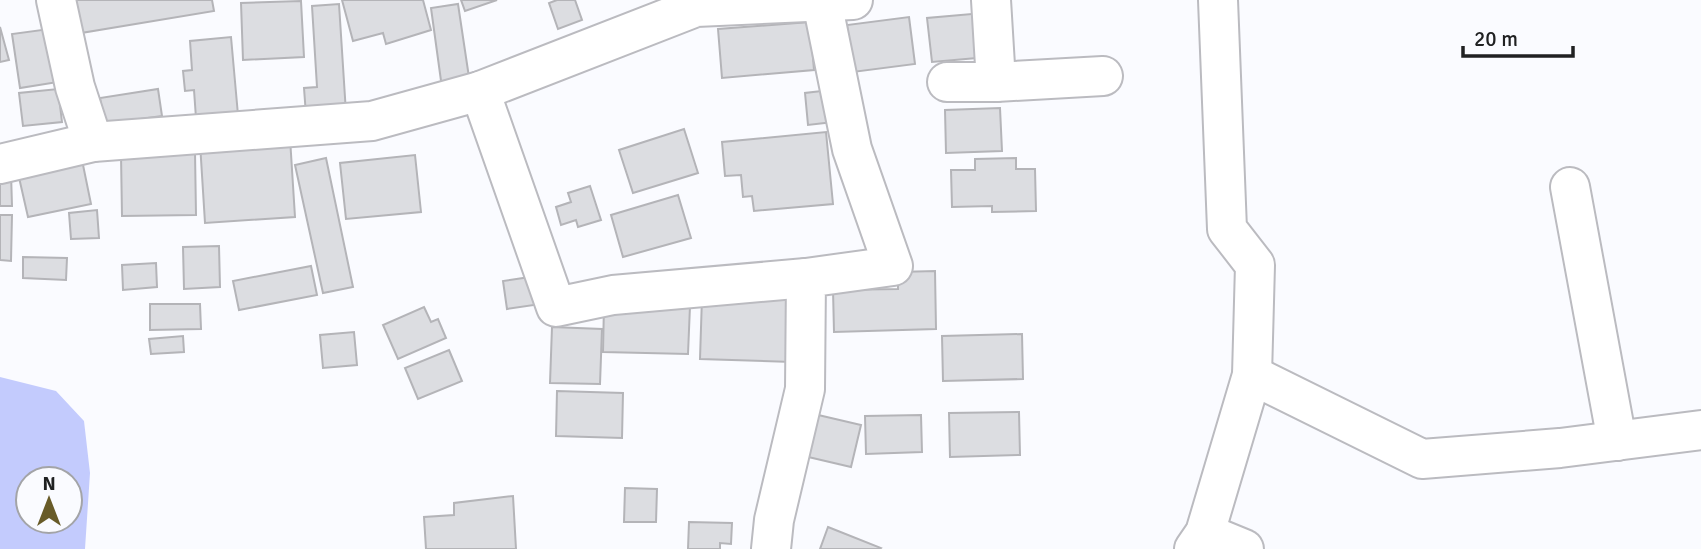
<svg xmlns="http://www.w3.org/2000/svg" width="1701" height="549" font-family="Signika,sans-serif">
	<rect width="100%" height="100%" fill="#fafbff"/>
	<path fill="#c3cbfd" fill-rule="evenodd" d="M0 377 56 391 84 421 90 473 85 549H0ZM28 479H70V521H28Z"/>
	<g fill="#dcdde1" stroke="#b4b4b8" stroke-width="2">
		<polygon points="76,0 212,0 214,11 81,33"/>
		<polygon points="342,0 423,0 431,30 386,44 383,33 353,41"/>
		<polygon points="461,0 497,0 465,11"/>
		<polygon points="557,0 575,0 582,20 558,29 549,3"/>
		<polygon points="301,1 304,57 243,60 241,3"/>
		<polygon points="339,4 346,113 306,115 304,88 317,87 312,6"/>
		<polygon points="458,4 470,84 442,88 431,8"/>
		<polygon points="983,13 988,57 932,62 927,18"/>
		<polygon points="909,17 915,64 853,72 847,25"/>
		<polygon points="810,22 814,70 722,78 718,29"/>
		<polygon points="0,27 9,60 0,62"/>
		<polygon points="49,29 58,82 20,88 12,34"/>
		<polygon points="231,37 238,115 196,118 194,90 185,91 183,71 192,70 190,41"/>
		<polygon points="58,89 62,122 23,126 19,93"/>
		<polygon points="158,89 162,116 104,124 100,98"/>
		<polygon points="830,90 833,122 808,125 805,93"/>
		<polygon points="1000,108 1002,151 946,153 945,110"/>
		<polygon points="684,129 698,173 633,193 619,150"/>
		<polygon points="826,132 833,204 754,211 752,196 743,197 741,175 725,176 722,142"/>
		<polygon points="290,138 295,217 205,223 200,143"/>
		<polygon points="195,152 196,215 122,216 121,155"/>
		<polygon points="415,155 421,212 346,219 340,163"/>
		<polygon points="326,158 353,287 323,293 295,165"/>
		<polygon points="1016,158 1016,169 1035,169 1036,211 992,212 992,206 952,207 951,170 975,170 975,159"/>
		<polygon points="82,160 91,204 28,217 18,173"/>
		<polygon points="11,173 12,206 0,206 0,175"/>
		<polygon points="590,186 601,220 578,227 576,220 561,225 556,207 571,202 568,193"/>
		<polygon points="678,195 691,238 623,257 611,215"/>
		<polygon points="97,210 99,238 71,239 69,213"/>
		<polygon points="0,215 12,215 11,261 0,260"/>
		<polygon points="219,246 220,287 184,289 183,247"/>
		<polygon points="23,257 67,258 66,280 23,278"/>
		<polygon points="156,263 157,287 123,290 122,265"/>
		<polygon points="311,266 317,295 239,310 233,281"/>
		<polygon points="935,271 936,329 834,332 833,290 898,289 898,272"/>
		<polygon points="537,276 541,304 507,309 503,281"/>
		<polygon points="702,297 794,299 792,362 700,359"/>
		<polygon points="150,304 200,304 201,329 150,330"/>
		<polygon points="604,304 690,306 688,354 603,352"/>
		<polygon points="424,307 431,322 438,319 446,338 398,359 383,325"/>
		<polygon points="552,327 602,329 600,384 550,383"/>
		<polygon points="354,332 357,365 323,368 320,335"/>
		<polygon points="1022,334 1023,379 943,381 942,336"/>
		<polygon points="183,336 184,352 151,354 149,339"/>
		<polygon points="449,350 462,381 418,399 405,368"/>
		<polygon points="557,391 623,393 622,438 556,436"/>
		<polygon points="1019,412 1020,455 950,457 949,413"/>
		<polygon points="814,414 861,425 851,467 804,456"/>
		<polygon points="921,415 922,452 866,454 865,416"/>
		<polygon points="625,488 657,489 656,522 624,522"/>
		<polygon points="513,496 516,549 426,549 424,517 454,515 454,503"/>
		<polygon points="689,522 732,523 731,544 720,543 720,549 688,549"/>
		<polygon points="828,527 881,548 880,549 820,549"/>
	</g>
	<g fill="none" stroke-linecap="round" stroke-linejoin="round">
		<g stroke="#bbbbc0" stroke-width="42">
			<g id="minor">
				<polyline points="56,0 75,87 93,142"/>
				<polyline points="947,82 996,82 991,0"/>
				<polyline points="996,82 1103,76"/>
				<polyline points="480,91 556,307 613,295 806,278"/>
				<polyline points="0,164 93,142 372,121 480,91 696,7 853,0"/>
				<polyline points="1570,187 1617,441"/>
				<polyline points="1252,375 1422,459 1560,448 1701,430"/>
				<polyline points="1205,533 1244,549"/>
				<polyline points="771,549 774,520 805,389 806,278 893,266 852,149 822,2"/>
				<polyline points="1194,549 1205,533 1252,375 1255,265 1227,229 1218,0"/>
			</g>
		</g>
		<use href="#minor" stroke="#fff" stroke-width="38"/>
	</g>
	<g transform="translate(49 500)"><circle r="33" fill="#fafbff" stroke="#a3a4a7" stroke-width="2"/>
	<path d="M0-5L12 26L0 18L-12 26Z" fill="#685b28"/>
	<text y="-10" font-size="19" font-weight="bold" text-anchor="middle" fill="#202122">N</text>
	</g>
	<path d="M1463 46v10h110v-10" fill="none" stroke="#202122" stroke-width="3.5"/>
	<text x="1474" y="46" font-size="21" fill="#202122" stroke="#fafbff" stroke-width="5" paint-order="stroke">20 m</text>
</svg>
